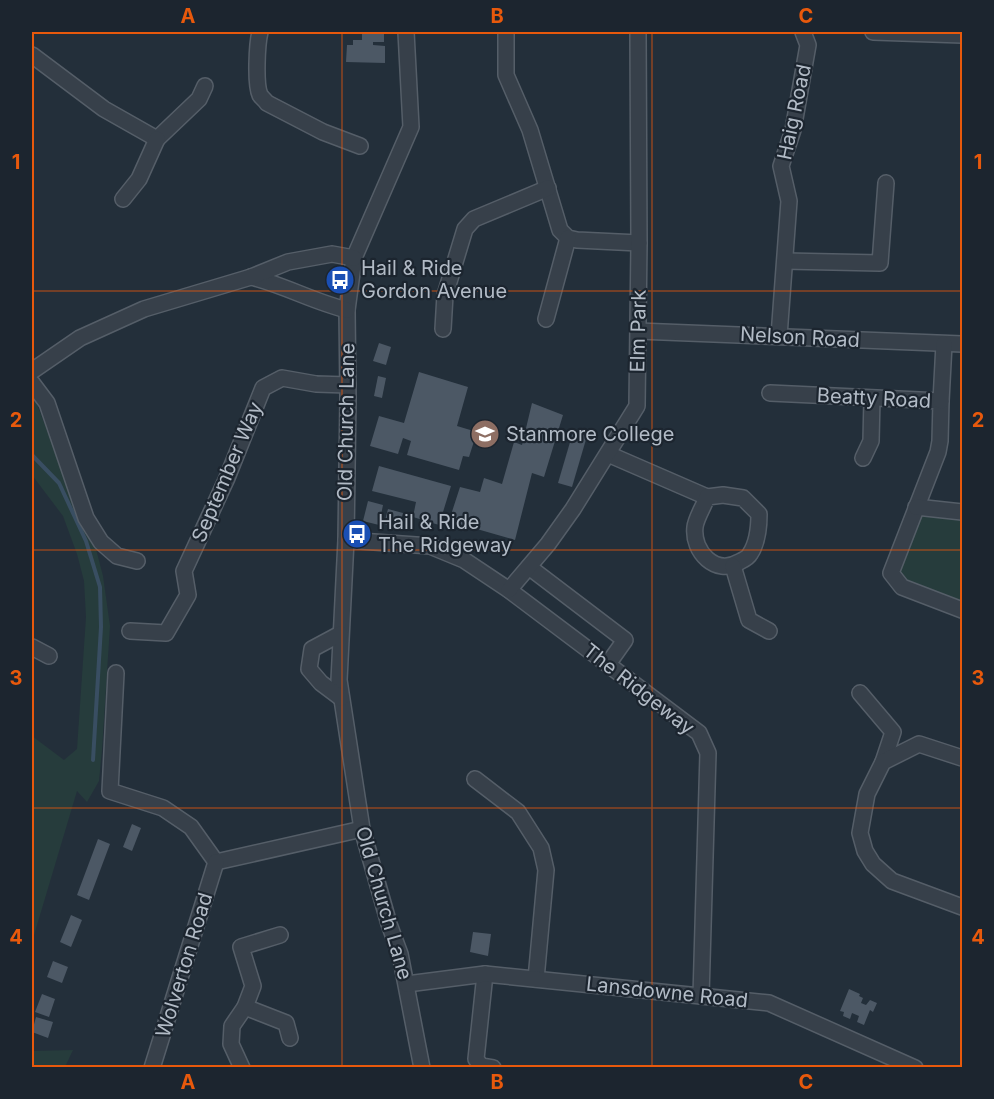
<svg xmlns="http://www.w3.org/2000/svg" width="994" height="1099" font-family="Inter,sans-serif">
	<rect width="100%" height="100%" fill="#232f3a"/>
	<g fill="#263c3c">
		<polygon points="32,395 35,399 79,514 96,549 103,576 110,626 102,750 99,781 87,802 77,791 32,942 32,736 64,760 77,749 86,617 84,581 77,554 63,516 32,475"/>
		<polygon points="917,515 962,517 962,605 906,585 897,569"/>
		<polygon points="73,1050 65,1067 32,1067 32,1051"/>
	</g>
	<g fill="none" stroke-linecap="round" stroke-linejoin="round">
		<polyline stroke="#394e62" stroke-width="4" points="32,455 59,483 86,541 100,587 101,627 93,760"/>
	</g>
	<g fill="#4c5865">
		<polygon points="362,32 384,32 384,42 373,42 373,45 385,46 385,63 346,62 347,45 353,45 353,40 362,40"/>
		<polygon points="379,343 391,347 386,365 373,361"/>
		<polygon points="419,372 468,387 457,426 477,432 469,457 463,456 459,470 407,455 411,441 403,438 398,454 370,446 379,416 404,423"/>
		<polygon points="378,376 386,378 382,398 374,396"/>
		<polygon points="532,403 563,415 544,477 532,473 515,540 449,521 460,487 480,492 484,478 502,484 514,442 522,445"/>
		<polygon points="573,432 587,436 572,487 558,483"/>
		<polygon points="379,466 451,486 439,525 413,517 416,502 372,491"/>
		<polygon points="368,501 383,505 379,525 363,521"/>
		<polygon points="388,509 403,513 399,528 384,524"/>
		<polygon points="132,824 141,828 132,851 123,847"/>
		<polygon points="98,839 110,844 89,900 77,895"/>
		<polygon points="71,915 82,920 71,947 60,942"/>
		<polygon points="473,932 491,934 488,956 470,952"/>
		<polygon points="53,961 68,967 62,983 47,977"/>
		<polygon points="849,989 860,994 859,996 863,998 861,1003 866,1005 870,1000 877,1003 873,1012 870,1010 864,1025 857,1022 859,1016 852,1013 850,1019 843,1016 844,1012 840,1011"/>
		<polygon points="42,994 55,999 49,1017 35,1012"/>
		<polygon points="36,1017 53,1022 48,1038 32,1032"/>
	</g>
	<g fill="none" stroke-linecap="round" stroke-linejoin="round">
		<g stroke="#555e68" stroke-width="18">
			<g id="minor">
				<path d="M260 32C257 44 255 84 260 95 262 98 265 100 267 103L323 132 360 146"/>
				<polyline points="406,32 411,127 354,258 347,310 348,398 346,540 339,680 362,829 389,924 400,954 422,1068"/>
				<polyline points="506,32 506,75 530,130 560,230 568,238 577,240 639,243"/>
				<polyline points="873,32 962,35"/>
				<polyline points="32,55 104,109 157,139 199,99 205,86"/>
				<polyline points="123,199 139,179 157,139"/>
				<polyline points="785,261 880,263 886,183"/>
				<path d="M251 277C284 285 314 302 347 310"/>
				<polyline points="546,319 568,238"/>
				<polyline points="443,329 445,295 465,229 474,219 548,188"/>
				<polyline points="638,331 962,344"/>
				<polyline points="779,336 789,201 781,166 793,130 808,45 803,32"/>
				<polyline points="32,371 80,338 144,309 251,277 288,262 332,254 354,258"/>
				<polyline points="32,383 47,403 86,518 101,542 117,556 137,561"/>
				<polyline points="770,393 941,401 940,441 938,452 891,573 902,587 962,610"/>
				<polyline points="941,401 944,344"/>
				<polyline points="608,454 707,497"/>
				<polyline points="863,458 871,441 872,398"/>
				<path d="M723 495 743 498 759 514C759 527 758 542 750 554 748 558 743 560 739 562 716 576 692 552 695 527 696 518 704 506 707 497Z"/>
				<polyline points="916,507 962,512"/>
				<polyline points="346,540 430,546 464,560 509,590 699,733 708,753 701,996"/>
				<polyline points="733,566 749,620 769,631"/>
				<polyline points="529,567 625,640 608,664"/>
				<polyline points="509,590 548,544 573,509 637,406 639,243 638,32"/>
				<polyline points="130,631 166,633 188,595 184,571 227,478 263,388 282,378 316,384 348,385"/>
				<polyline points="340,634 312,649 309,669 321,683 341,698"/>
				<polyline points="32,647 49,656"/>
				<polyline points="116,673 110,791 163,808 191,827 216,862"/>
				<polyline points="860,693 893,732 883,762"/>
				<polyline points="962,758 919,744 883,762 867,794 860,833 865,851 873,864 892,881 962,907"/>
				<polyline points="475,779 518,812 541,848 546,870 536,979"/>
				<polyline points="216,862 362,829"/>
				<polyline points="485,974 476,1059 481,1066 493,1068"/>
				<polyline points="407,984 485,974 769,1003 915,1068"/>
				<polyline points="245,1007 286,1023 290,1038"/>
				<polyline points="152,1068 216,862"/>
				<polyline points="242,1068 231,1044 232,1026 245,1007 253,986 241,947 280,935"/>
			</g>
		</g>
		<use href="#minor" stroke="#37404a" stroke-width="15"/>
	</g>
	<path fill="none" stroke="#e8590c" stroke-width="1.5" stroke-opacity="0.55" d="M342 32V1068M652 32V1068M32 291H962M32 550H962M32 808H962"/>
	<defs>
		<g id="bus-disc" transform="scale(1.5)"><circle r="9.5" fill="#1a4fb4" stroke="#1c252f"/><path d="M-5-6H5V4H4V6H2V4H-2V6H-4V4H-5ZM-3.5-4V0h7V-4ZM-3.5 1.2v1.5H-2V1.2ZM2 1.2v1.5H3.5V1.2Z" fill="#fff"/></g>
		<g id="university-disc" transform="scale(1.5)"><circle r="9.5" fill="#8d6e63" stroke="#1c252f"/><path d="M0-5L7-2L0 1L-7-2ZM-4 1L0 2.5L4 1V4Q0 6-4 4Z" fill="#fff"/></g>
	</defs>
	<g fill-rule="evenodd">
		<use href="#bus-disc" x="340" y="280"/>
		<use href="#university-disc" x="485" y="434"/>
		<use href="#bus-disc" x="357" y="534"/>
	</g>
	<g text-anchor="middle" stroke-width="4.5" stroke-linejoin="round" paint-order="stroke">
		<g font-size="20" fill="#b2bbc6" stroke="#1c252f">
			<text transform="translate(794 112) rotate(-78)" y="7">Haig Road</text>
			<text transform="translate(638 331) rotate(-89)" y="7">Elm Park</text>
			<text transform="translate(800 337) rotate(3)" y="7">Nelson Road</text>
			<text transform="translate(874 398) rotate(3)" y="7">Beatty Road</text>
			<text transform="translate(346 422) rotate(-89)" y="7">Old Church Lane</text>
			<text transform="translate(227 472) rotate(-67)" y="7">September Way</text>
			<text transform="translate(639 689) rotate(38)" y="7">The Ridgeway</text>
			<text transform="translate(384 903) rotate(74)" y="7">Old Church Lane</text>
			<text transform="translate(184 965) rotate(-73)" y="7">Wolverton Road</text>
			<text transform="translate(667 992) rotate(6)" y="7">Lansdowne Road</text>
		</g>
		<g font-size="20" fill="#b2bbc6" stroke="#1c252f" text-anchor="start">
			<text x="361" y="275">Hail &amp; Ride<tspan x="361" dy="23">Gordon Avenue</tspan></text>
			<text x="506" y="441">Stanmore College</text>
			<text x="378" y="529">Hail &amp; Ride<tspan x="378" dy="23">The Ridgeway</tspan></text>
		</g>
	</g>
	<rect width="994" height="1099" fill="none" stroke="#1c252f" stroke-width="66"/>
	<rect x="33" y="33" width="928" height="1033" fill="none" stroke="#e8590c" stroke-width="2"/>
	<g font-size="20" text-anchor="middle" font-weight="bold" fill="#e8590c">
		<text x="188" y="23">A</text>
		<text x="497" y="23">B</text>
		<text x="806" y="23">C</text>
		<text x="16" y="169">1</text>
		<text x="978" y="169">1</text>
		<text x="16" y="427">2</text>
		<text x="978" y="427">2</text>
		<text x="16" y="685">3</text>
		<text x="978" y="685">3</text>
		<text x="16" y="944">4</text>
		<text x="978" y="944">4</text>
		<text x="188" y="1089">A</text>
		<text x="497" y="1089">B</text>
		<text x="806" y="1089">C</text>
	</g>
</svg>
